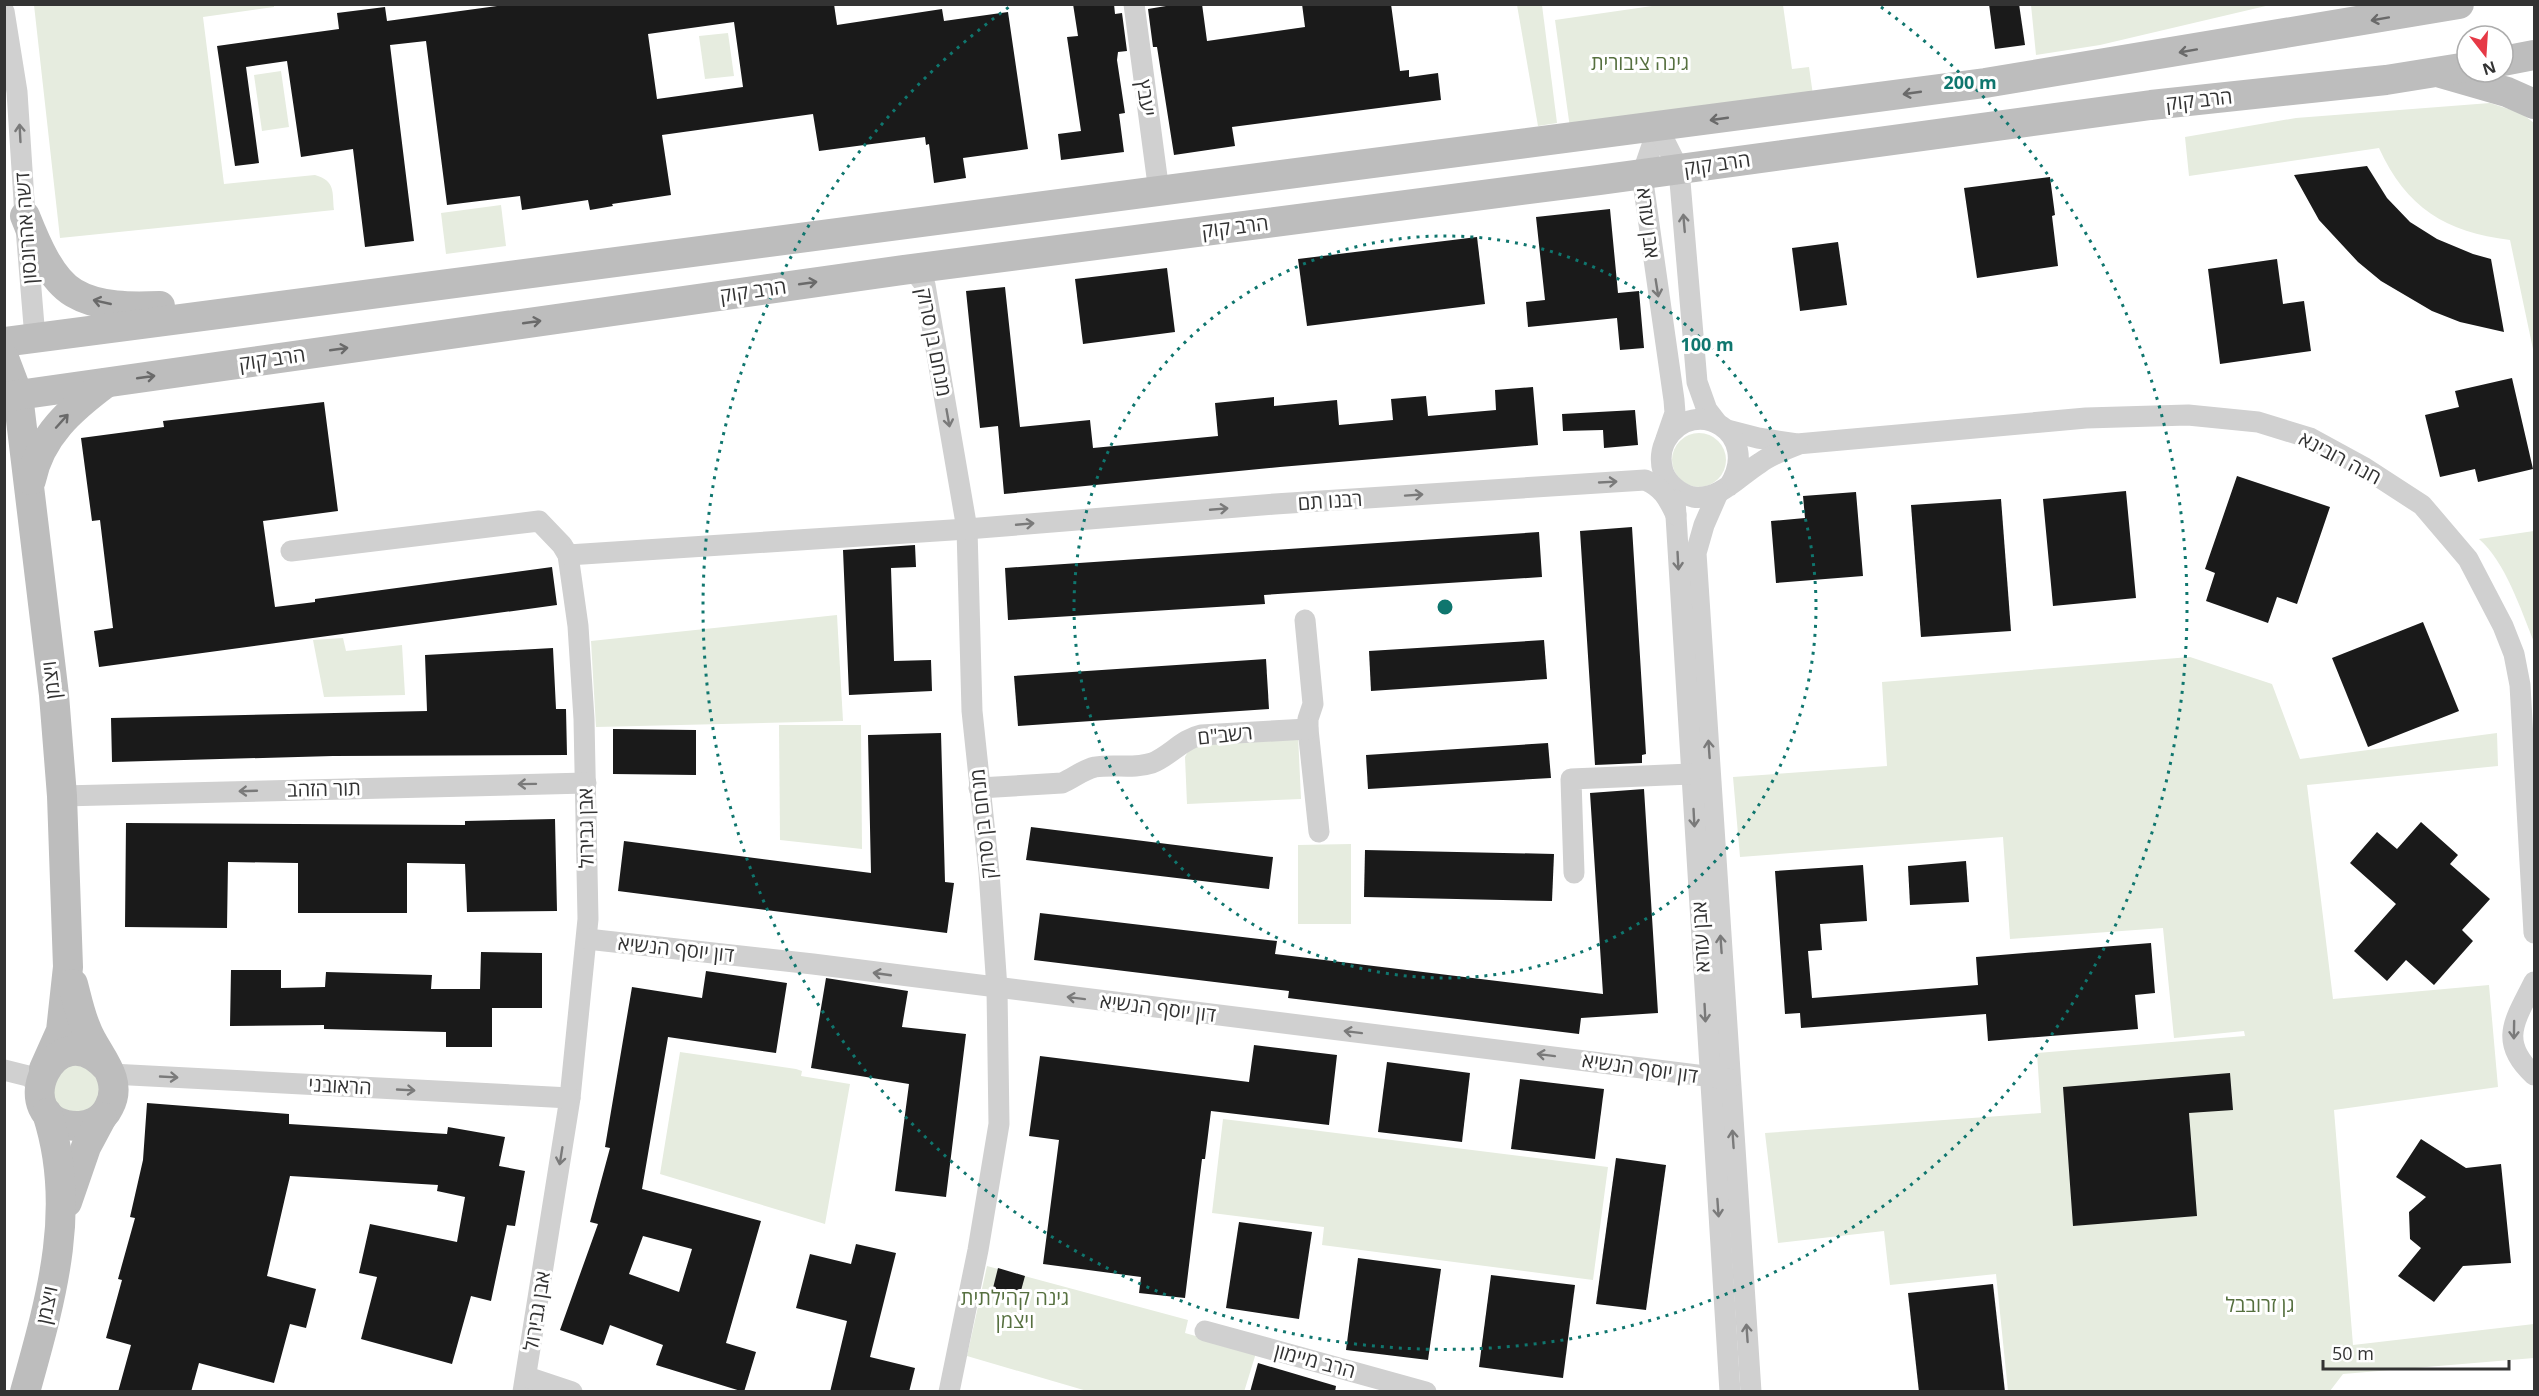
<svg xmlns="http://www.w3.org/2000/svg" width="2539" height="1396" font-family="'Open Sans',Heebo,sans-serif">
	<rect width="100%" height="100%" fill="#fff"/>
	<g fill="#e6ecdf">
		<polygon points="1666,4 1783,5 1792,69 1809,67 1813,95 1570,128 1555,20"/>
		<path d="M34 5H274V7L203 17 224 184 315 175C336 181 332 192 334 210L60 238Z"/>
		<polygon points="1517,5 1542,5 1557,123 1538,126"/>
		<polygon points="2031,5 2031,4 2270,5 2100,45 2036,55"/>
		<polygon points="728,33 734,76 705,79 699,36"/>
		<polygon points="281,71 289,127 262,131 254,75"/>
		<path d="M2490 103 2521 113 2534 123V354L2510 240C2446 232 2406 208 2379 148L2189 176 2185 137 2296 118Z"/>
		<polygon points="501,205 506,246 446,254 441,213"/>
		<circle cx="1699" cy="460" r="27"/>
		<path d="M2534 531V642C2521 610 2505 561 2479 539Z"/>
		<polygon points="837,615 843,721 596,727 591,641"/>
		<polygon points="343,638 346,651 402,645 405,695 324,697 313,640"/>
		<polygon points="2190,657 2272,684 2300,759 2497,733 2498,766 2307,785 2333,999 2489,985 2498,1087 2334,1110 2353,1345 2534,1324 2534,1358 2343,1374 2330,1391 2008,1391 1996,1274 1890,1285 1884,1231 1778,1243 1765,1133 2041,1113 2037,1053 2245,1036 2244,1031 2174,1038 2163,928 2010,939 2003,837 1740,857 1733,777 1887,766 1882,682"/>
		<polygon points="779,725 861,725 862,849 780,840"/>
		<polygon points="1298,735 1301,799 1187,804 1185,757 1194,740"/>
		<polygon points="1351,844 1351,924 1298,924 1298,845"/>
		<polygon points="680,1052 796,1069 802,1071 801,1076 850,1084 825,1224 660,1174"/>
		<polygon points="67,1060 103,1074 99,1111 61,1116 47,1082"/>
		<polygon points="1223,1119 1608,1167 1593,1280 1322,1245 1324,1227 1212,1213"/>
		<polygon points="987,1266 1188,1320 1185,1333 1256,1353 1244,1392 1087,1391 967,1356"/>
	</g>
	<g fill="#1a1a1a" fill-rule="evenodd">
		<path d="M496 4H834L837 25 942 9 944 21 1008 12 1028 149 963 158 966 178 934 183 929 144 926 145 925 137 819 151 813 114 662 135 671 195 612 204 613 206 590 210 588 200 522 210 520 196 447 205 426 41 390 45 414 241 365 247 353 149 301 157 287 61 246 67 259 163 235 166 217 46 339 29 337 13 385 7 387 21 497 6ZM734 22 743 87 657 99 648 34Z"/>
		<polygon points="1073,4 1114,4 1115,14 1122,13 1127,51 1118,52 1117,60 1125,113 1119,114 1124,152 1061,160 1058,134 1081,131 1067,37 1078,36"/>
		<polygon points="1178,4 1202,4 1207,41 1305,27 1302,4 1391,4 1400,71 1409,70 1409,77 1438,73 1441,100 1232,127 1235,146 1174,155 1157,47 1153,47 1148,9"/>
		<polygon points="1989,4 2019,4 2025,45 1995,49"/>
		<polygon points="2367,166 2387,198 2410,222 2437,239 2473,254 2491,259 2504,332 2460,322 2432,311 2381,281 2358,262 2319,220 2294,175"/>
		<polygon points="2050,177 2055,215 2052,216 2058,266 1977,278 1964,188"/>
		<polygon points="1610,209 1618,293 1639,291 1644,348 1620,350 1617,318 1528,327 1526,302 1545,300 1536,217"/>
		<polygon points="1477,237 1485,304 1307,326 1298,259"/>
		<polygon points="1838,242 1847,305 1800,311 1792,248"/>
		<polygon points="2277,259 2283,304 2304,301 2311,351 2220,364 2208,269"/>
		<polygon points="1167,268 1175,332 1083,344 1075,279"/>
		<polygon points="1005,287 1020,427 1090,420 1093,448 1218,436 1215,403 1274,397 1274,406 1337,400 1339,425 1393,420 1391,399 1426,396 1428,416 1496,410 1495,390 1533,387 1538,445 1280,467 1004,494 998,426 980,428 966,291"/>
		<polygon points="2512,378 2533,469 2478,482 2475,469 2440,477 2425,415 2459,407 2455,391"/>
		<polygon points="324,402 338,511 263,521 275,607 315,602 315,599 552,567 557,605 99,667 94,631 113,628 100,520 92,521 81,438 164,427 163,421"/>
		<polygon points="1635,410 1638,445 1604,448 1603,430 1563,431 1562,414"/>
		<polygon points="2237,476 2330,507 2297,604 2277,597 2268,623 2206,601 2215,573 2205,569"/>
		<polygon points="2126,491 2136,598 2053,606 2043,499"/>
		<polygon points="1856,492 1863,576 1776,583 1771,521 1805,518 1803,496"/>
		<polygon points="2001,499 2011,631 1921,637 1911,505"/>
		<polygon points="1632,527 1646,754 1642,755 1642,763 1595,765 1580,531"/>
		<polygon points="1539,532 1542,577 1264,595 1265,604 1008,620 1005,568"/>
		<polygon points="915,545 916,567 891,568 894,661 931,660 932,691 849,695 843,550"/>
		<polygon points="2423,622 2459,711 2368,747 2332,658"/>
		<polygon points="1544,640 1547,679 1371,691 1369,651"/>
		<polygon points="553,648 556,709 566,709 567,755 333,756 112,762 111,718 427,711 425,655"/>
		<polygon points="1266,659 1269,709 1018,726 1014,676"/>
		<polygon points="613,729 696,730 696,775 613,774"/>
		<polygon points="941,733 945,882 954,883 947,933 618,891 624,841 871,873 868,735"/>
		<polygon points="1548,743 1551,778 1368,789 1366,755"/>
		<polygon points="1644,789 1658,1013 1581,1018 1579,1034 1288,998 1289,991 1034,960 1040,913 1277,941 1275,954 1603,994 1590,793"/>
		<polygon points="555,819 557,911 467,912 465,864 407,863 407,913 298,913 298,863 228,862 227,928 125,927 126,823 465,825 465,821"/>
		<polygon points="2421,822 2458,855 2450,864 2490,899 2462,930 2473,941 2434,985 2406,960 2387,981 2354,951 2396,904 2350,863 2377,832 2397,849"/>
		<polygon points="1031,827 1273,857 1269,889 1026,860"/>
		<polygon points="1365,850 1554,854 1552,901 1364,897"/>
		<polygon points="1966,861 1969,902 1910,905 1908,866"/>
		<polygon points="1863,865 1867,921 1820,924 1822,950 1808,951 1812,998 1978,985 1976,957 2151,943 2155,993 2135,995 2138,1029 1988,1041 1986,1014 1801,1028 1800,1013 1785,1014 1775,871"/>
		<polygon points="481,952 542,953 542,1008 492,1008 492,1047 446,1047 446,1032 324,1029 324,1025 230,1026 231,970 281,970 281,988 325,987 326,972 432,975 431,989 480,989"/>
		<path d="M706 971 787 983 776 1053 668 1037 642 1189 761 1221 726 1343 756 1352 744 1392 656 1365 663 1345 610 1325 603 1345 560 1330 598 1224 590 1222 610 1148 605 1147 632 987 702 998ZM643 1236 692 1249 679 1292 629 1274Z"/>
		<polygon points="826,978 908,991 902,1027 966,1034 946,1197 895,1191 909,1084 811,1068"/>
		<polygon points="1254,1045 1337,1055 1329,1125 1211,1111 1205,1159 1202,1159 1185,1298 1139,1293 1141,1277 1043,1264 1059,1140 1029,1136 1040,1056 1249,1082"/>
		<polygon points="1387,1062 1470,1073 1462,1142 1378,1132"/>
		<polygon points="2230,1073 2233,1110 2189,1113 2197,1216 2073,1226 2063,1087"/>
		<polygon points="1520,1079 1604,1089 1595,1159 1511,1149"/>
		<polygon points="147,1103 289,1114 289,1124 447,1134 448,1127 505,1137 499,1166 525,1171 515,1226 507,1225 491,1301 471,1296 452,1364 361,1339 377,1277 359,1273 370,1224 457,1242 465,1197 437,1191 438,1185 290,1176 267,1276 316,1289 306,1328 290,1324 274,1383 199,1363 191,1392 118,1392 131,1345 106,1338 122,1280 118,1279 135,1218 130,1217 143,1160"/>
		<polygon points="2421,1139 2466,1168 2501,1164 2511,1263 2463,1266 2434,1302 2398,1276 2421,1248 2410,1239 2409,1212 2426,1197 2396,1177"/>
		<polygon points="1616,1158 1666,1165 1646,1310 1596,1304"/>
		<polygon points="1239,1222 1312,1232 1299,1319 1226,1308"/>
		<polygon points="856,1244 896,1253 870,1357 915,1368 909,1392 830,1392 847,1321 796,1308 810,1254 851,1264"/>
		<polygon points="1358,1258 1441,1269 1428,1360 1346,1350"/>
		<polygon points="998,1268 1025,1276 1019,1298 992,1292"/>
		<polygon points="1491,1275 1575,1285 1563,1378 1479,1367"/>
		<polygon points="1993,1284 2005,1392 1919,1392 1908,1293"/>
		<polygon points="1258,1363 1336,1386 1335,1392 1250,1392"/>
	</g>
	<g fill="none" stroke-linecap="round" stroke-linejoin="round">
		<g stroke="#d0d0d0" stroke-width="21">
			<polyline points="1134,4 1159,192"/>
			<polyline points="4,11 17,92 25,216 35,338"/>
			<polyline points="1658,128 1642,175 1674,400 1675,413 1666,439"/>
			<polyline points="1658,128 1679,170 1697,382 1707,410 1717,423"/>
			<polyline points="903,270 916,273 925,285 967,529 972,711 989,872 997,989 999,1124 978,1250 949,1392"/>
			<polyline points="1727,430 1758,438 1797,444 2086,418 2188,415 2258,422 2310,438 2365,468 2422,505 2468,559 2503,626 2514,654 2520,685 2534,933"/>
			<path d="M1729 486C1763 434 1695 393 1666 440 1661 449 1660 461 1663 471 1667 483 1679 494 1693 497 1719 501 1739 476 1760 463 1771 455 1784 450 1797 445"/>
			<polyline points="1718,493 1704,525 1696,553 1751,1392"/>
			<polyline points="1675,500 1730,1392"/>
			<polyline points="291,551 539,521 562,545 568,555 578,626 584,719 588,919 570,1098 523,1392"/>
			<path d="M568 555 967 529 1275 504 1645 480C1662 487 1668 498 1676 515"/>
			<polyline points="1305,620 1313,704 1308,719 1308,729 1319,832"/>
			<path d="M979 788 1062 783C1074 778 1082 770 1095 767 1114 764 1134 769 1152 763 1170 756 1182 739 1201 735L1308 729"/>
			<polyline points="62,796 586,783"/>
			<polyline points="1574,873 1571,779 1691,774"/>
			<polyline points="587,939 813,964 1729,1079"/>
			<path d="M2534 982C2516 1019 2497 1041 2534 1075"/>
			<polyline points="4,1070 28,1076 39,1084"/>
			<polyline points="111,1074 570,1098"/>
			<polyline points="1205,1331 1426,1392"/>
			<polyline points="527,1377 572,1392"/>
		</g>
		<g stroke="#bdbdbd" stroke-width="30">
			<polyline points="2503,61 2534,55"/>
			<polyline points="2441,73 2507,92 2534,104"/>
			<path d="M25 216C35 241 50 279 74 293 99 308 133 307 160 306"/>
			<polyline points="4,342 1985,83 2459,4"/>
			<polyline points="4,358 18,395 54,695 62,796 68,967 61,1031 44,1069"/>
			<polyline points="4,397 903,270 1599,180 2151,105 2386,80 2467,67"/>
			<path d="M31 480C40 436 71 409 106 383"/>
			<path d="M73 984C77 999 80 1014 86 1028 95 1054 125 1078 109 1107 103 1120 89 1127 76 1126 3 1123 54 1007 108 1069"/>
			<polyline points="67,1202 86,1147 102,1117"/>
			<path d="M25 1392C51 1299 78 1208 47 1113"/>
		</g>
	</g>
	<defs><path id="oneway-shaft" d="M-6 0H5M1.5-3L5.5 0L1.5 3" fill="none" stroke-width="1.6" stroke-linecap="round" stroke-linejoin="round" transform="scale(1.5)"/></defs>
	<g stroke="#6a6a6a">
		<use href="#oneway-shaft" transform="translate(2380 19) rotate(170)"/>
		<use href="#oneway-shaft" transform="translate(2188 51) rotate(170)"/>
		<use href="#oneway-shaft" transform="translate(1912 93) rotate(172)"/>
		<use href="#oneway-shaft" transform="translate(1719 119) rotate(172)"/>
		<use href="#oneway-shaft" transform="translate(808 283) rotate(-8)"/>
		<use href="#oneway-shaft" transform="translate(102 302) rotate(-167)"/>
		<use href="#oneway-shaft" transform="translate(532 322) rotate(-8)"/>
		<use href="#oneway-shaft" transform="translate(339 349) rotate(-8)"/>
		<use href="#oneway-shaft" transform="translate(146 377) rotate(-8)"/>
		<use href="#oneway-shaft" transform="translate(62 421) rotate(-48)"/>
	</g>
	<g stroke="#7a7a7a">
		<use href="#oneway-shaft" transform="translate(20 133) rotate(-93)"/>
		<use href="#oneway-shaft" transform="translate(1684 223) rotate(-95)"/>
		<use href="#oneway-shaft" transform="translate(1657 288) rotate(81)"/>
		<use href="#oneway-shaft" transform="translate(948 418) rotate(80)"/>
		<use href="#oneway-shaft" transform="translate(1608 482) rotate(-3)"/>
		<use href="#oneway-shaft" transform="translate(1414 495) rotate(-4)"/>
		<use href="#oneway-shaft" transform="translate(1219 509) rotate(-5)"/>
		<use href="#oneway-shaft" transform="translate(1025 524) rotate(-5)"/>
		<use href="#oneway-shaft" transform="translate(1678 561) rotate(87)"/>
		<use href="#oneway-shaft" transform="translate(1709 749) rotate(-94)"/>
		<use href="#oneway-shaft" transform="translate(527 784) rotate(179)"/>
		<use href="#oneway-shaft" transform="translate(248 791) rotate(178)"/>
		<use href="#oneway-shaft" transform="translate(1694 818) rotate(87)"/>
		<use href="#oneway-shaft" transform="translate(1721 944) rotate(-94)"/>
		<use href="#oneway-shaft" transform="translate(882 974) rotate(-172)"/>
		<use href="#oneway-shaft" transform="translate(1076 998) rotate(-173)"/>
		<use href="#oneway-shaft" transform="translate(1705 1013) rotate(87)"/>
		<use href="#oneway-shaft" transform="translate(2514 1030) rotate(91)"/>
		<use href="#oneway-shaft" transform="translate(1353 1032) rotate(-173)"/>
		<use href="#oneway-shaft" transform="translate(1546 1055) rotate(-173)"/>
		<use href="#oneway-shaft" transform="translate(169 1077) rotate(3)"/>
		<use href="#oneway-shaft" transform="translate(406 1090) rotate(3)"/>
		<use href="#oneway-shaft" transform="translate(1733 1139) rotate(-94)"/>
		<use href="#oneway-shaft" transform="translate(561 1156) rotate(99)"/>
		<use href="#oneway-shaft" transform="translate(1718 1208) rotate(86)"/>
		<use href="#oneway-shaft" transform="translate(1747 1333) rotate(-94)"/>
	</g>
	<g fill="none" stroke="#0f766e" stroke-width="3" stroke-dasharray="3 6">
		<circle cx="1445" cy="607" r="371"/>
		<path d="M1881 7A742 742 0 1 1 1009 7"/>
	</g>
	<g text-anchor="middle" stroke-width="6" stroke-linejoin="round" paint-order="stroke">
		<g font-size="20" fill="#56703f" stroke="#fff">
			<text x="1640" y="70">גינה ציבורית</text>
			<text x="1015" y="1305">גינה קהילתית<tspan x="1015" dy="23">ויצמן</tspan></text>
			<text x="2260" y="1312">גן זרובבל</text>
		</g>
		<g font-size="20" fill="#333" stroke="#fff">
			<text transform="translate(1146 98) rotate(82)" y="7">יעבץ</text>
			<text transform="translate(2199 100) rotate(-6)" y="7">הרב קוק</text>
			<text transform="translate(1717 164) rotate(-8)" y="7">הרב קוק</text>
			<text transform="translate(1648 223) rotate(83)" y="7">אבן עזרא</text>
			<text transform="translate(1235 227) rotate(-7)" y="7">הרב קוק</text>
			<text transform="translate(26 228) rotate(-94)" y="7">דשה אהרונסון</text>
			<text transform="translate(753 291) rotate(-8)" y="7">הרב קוק</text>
			<text transform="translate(934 342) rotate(79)" y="7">מנחם בן סרוק</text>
			<text transform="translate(272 359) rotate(-8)" y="7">הרב קוק</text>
			<text transform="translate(2340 458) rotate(28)" y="7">חנה רובינא</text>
			<text transform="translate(1330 501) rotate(-4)" y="7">רבנו תם</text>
			<text transform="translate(51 680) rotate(-97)" y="7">ויצמן</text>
			<text transform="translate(1225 735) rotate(-6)" y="7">רשב"ם</text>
			<text transform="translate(324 789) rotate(-1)" y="7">תור הזהב</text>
			<text transform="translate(983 824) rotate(-96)" y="7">מנחם בן סרוק</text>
			<text transform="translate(586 828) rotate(-91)" y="7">אבן גבירול</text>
			<text transform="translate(1701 937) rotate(-93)" y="7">אבן עזרא</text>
			<text transform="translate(676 949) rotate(6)" y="7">דון יוסף הנשיא</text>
			<text transform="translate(1158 1008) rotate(7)" y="7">דון יוסף הנשיא</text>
			<text transform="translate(1640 1068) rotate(8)" y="7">דון יוסף הנשיא</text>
			<text transform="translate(340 1086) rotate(3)" y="7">הראובני</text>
			<text transform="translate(47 1305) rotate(-78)" y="7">ויצמן</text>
			<text transform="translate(537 1311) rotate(-81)" y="7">אבן גבירול</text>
			<text transform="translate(1315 1361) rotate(15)" y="7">הרב מיימון</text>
		</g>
	</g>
	<circle cx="1445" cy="607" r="9" fill="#0f766e" stroke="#fff" stroke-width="3"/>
	<g font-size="18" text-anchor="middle" font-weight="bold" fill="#0f766e" stroke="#fff" stroke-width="6" stroke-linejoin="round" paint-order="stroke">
		<text x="1970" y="89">200 m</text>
		<text x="1707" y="351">100 m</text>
	</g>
	<rect width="2539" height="1396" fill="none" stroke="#333333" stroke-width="12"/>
	<g transform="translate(2485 54) rotate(163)"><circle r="28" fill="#ffffff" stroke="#adadad" stroke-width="1.5"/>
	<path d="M0-4.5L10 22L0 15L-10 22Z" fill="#e63946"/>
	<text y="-9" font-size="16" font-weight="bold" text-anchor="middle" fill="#333333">N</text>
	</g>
	<path d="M2323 1360v9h186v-9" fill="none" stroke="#333333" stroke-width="3"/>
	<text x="2332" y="1360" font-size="18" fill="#333333" stroke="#ffffff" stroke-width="4.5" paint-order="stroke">50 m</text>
</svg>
